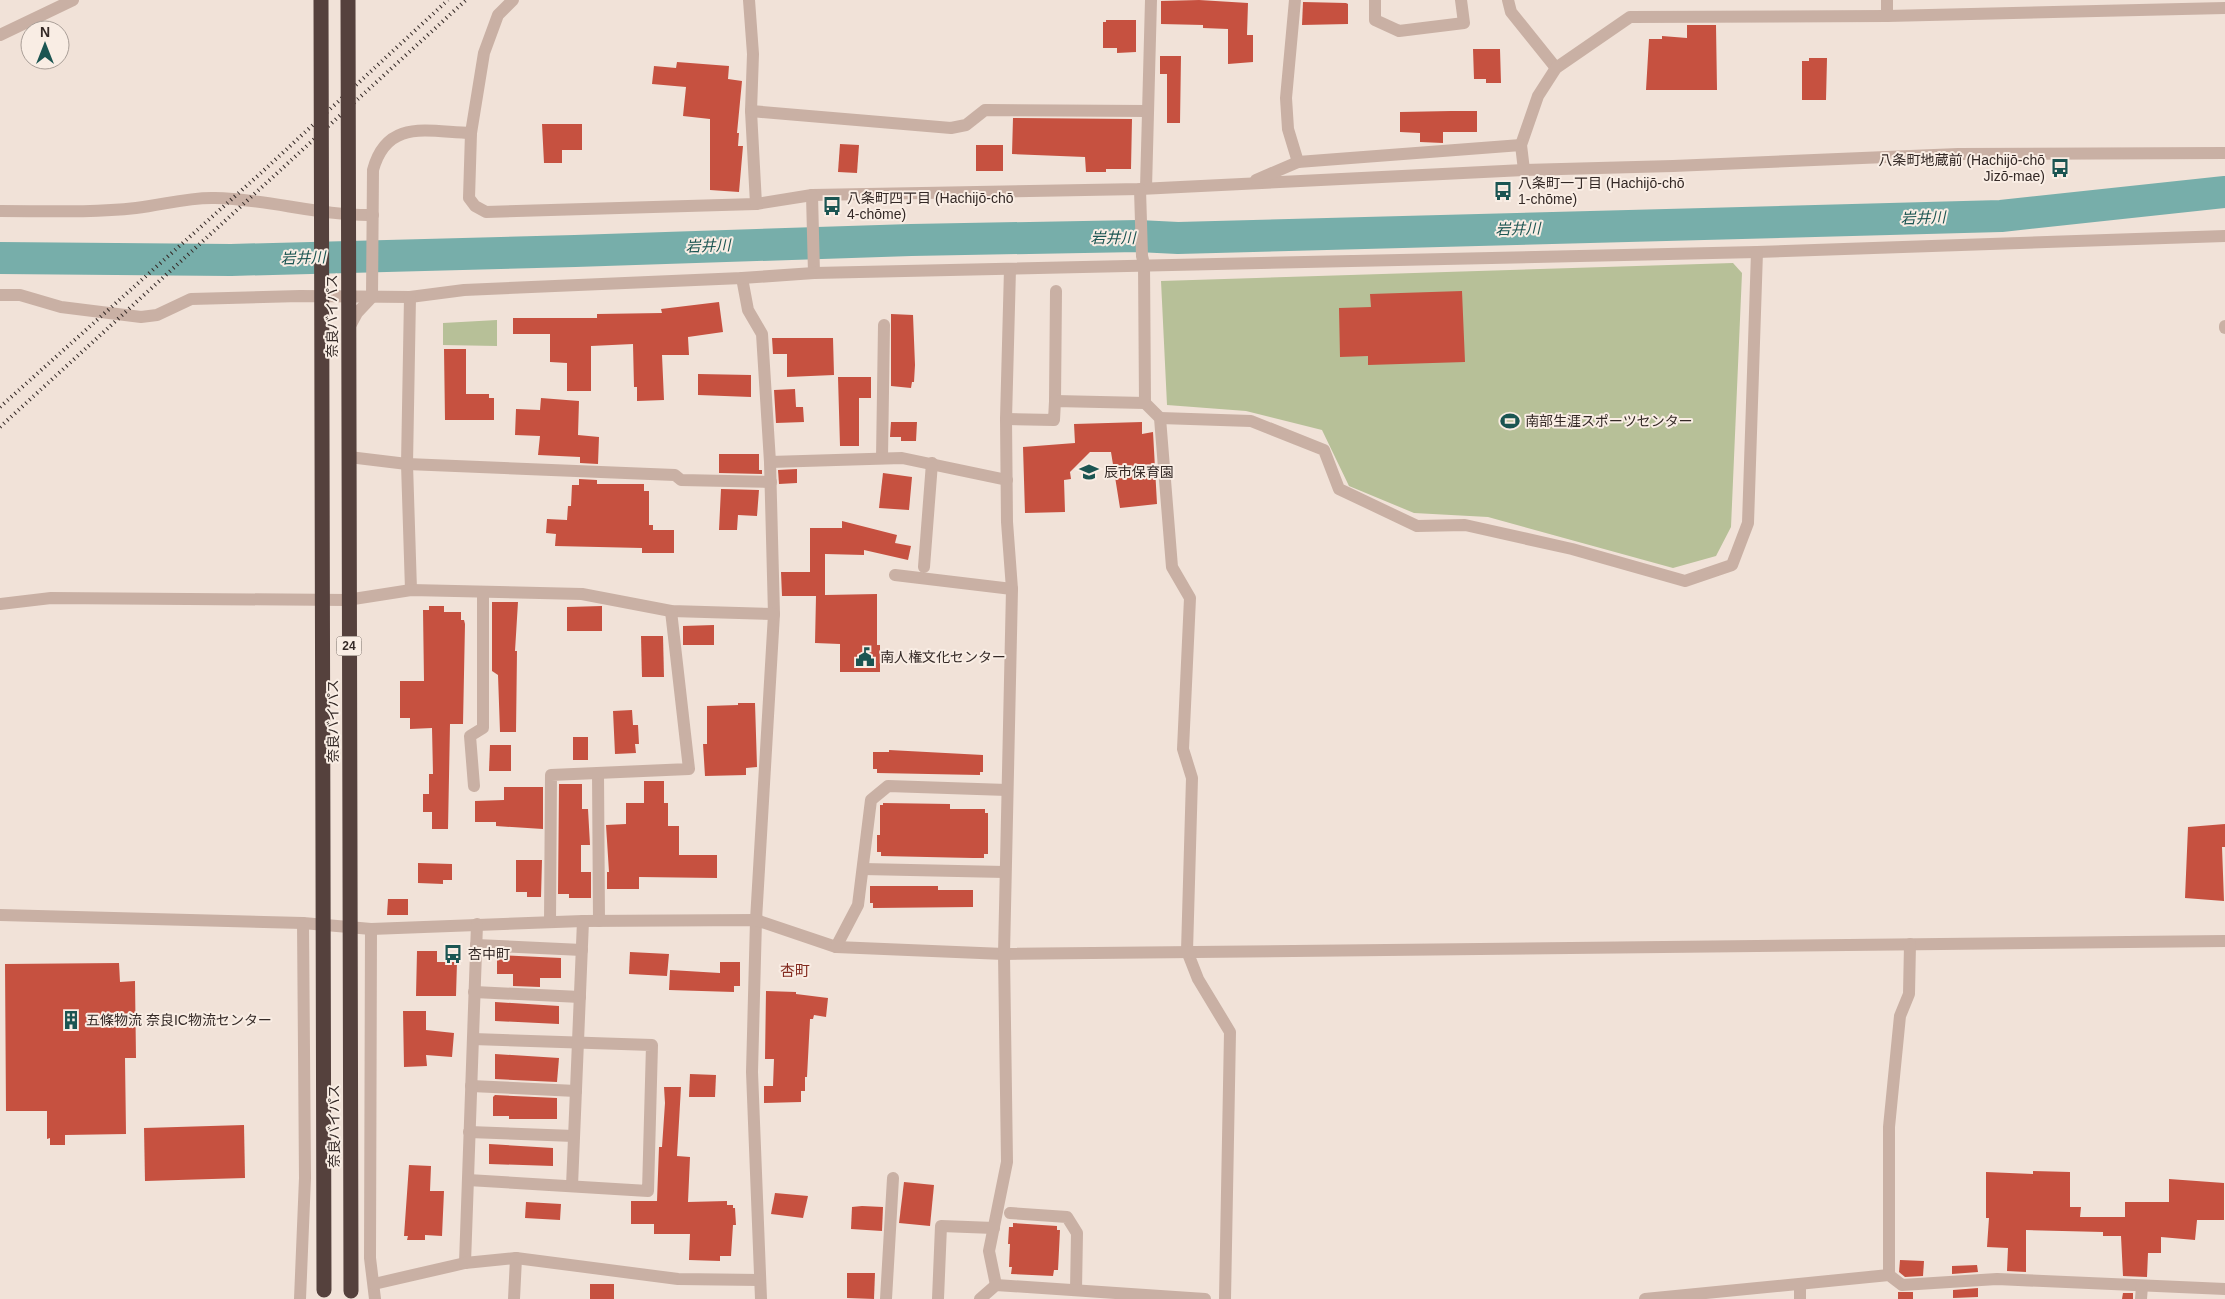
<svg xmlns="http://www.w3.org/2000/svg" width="2225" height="1299" font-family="Arial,'Noto Sans JP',sans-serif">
	<rect width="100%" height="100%" fill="#f1e2d8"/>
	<g fill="#b7c098">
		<polygon points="1733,263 1742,273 1731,527 1716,556 1673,568 1488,517 1414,513 1349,486 1322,430 1246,411 1167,405 1161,281"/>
		<polygon points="497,320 497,346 443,345 443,323"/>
	</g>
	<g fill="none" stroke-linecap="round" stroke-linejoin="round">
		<polyline stroke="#77aeaa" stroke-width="32" points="0,258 231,260 575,251 911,240 1138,236 1178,238 2001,216 2225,192"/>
	</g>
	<g fill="#c65140">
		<polygon points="1199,0 1248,3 1247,35 1253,35 1253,62 1228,64 1228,29 1203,28 1203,25 1161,24 1161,1"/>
		<polygon points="1303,2 1346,3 1348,4 1348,24 1302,25"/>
		<polygon points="1106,20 1136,20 1136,52 1117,53 1117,48 1103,48 1103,22 1106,22"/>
		<polygon points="1687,25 1716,25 1717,90 1646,90 1649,39 1662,39 1662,36 1687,38"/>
		<polygon points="1473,49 1500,49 1501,83 1486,83 1486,79 1474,79"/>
		<polygon points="1160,56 1181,56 1180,123 1167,123 1167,74 1160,74"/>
		<polygon points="1809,58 1827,58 1826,100 1802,100 1802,61 1809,61"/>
		<polygon points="677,62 729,66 728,79 742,81 737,133 739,133 738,146 743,146 739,192 710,190 710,119 683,116 686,87 652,84 654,66 676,68"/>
		<polygon points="1451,111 1477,111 1477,132 1443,132 1443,143 1420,142 1420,133 1400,132 1400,112"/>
		<polygon points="1013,118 1132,119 1131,169 1106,169 1106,172 1086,172 1085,157 1012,154"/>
		<polygon points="542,124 582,124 582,150 562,150 562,163 544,163"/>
		<polygon points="840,144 859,145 857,173 838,172"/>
		<rect x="976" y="145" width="27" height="26"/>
		<polygon points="1462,291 1465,362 1368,365 1368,356 1340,357 1339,308 1371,307 1370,294"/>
		<polygon points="719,302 723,332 688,337 689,355 662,355 664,400 637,401 637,387 634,387 633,344 591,346 591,391 567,391 567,363 550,362 550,334 513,334 513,318 597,318 597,314 662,313 661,309"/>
		<polygon points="891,314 913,315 915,365 914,382 912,382 911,388 891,386"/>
		<polygon points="772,338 833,338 834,375 787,377 787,354 773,354"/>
		<polygon points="444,349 466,349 466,394 489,394 489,398 494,398 494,420 445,420"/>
		<polygon points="698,374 751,375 751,397 698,395"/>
		<polygon points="838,377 871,377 871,398 859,398 859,446 840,446"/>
		<polygon points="795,389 796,407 803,407 804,422 776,423 774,390"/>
		<polygon points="541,398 579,401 578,435 599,437 598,464 580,463 580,457 538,455 540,436 515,435 516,409 540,410"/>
		<polygon points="891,422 917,422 916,441 901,441 901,437 890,437"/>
		<polygon points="1142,422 1142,434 1153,432 1157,504 1120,508 1111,452 1090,452 1070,472 1071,479 1064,480 1065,512 1025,513 1023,447 1075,443 1074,424"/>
		<polygon points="719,454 759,454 759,470 762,470 762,474 719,473"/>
		<polygon points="797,469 797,483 779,484 778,470"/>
		<polygon points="883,473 912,477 909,510 879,508"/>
		<polygon points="579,479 597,480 597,484 644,484 644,491 649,491 649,525 653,525 653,530 674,530 674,553 642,553 642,548 555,546 556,534 546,533 547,519 567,520 568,506 571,506 572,485 579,485"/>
		<polygon points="721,489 759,490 757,516 738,515 737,530 719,530"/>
		<polygon points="842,521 897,535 895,543 911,546 908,560 864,550 864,555 825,554 825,595 877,594 877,645 880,645 880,672 840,672 840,644 815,643 816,596 782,596 781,572 810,572 810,528 842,528"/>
		<polygon points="492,602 518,602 515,651 517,651 516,732 500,732 498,675 492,671"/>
		<polygon points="429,606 444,606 444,612 461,612 461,620 464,620 465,624 463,724 450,724 448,829 432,829 432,812 423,812 423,794 429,794 429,774 433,774 432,728 410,729 410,718 400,718 400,681 424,681 423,610 429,610"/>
		<polygon points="602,606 602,631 567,631 567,607"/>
		<polygon points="714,625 714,645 683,645 683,626"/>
		<polygon points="641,636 663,636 664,677 642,677"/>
		<polygon points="738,703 755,703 757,767 746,768 746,775 705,776 703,744 707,744 707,706 738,705"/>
		<polygon points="632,710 633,725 638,725 639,744 635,744 636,753 615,754 613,711"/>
		<rect x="573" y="737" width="15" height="23"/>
		<polygon points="490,745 511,745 511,771 489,771"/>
		<polygon points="889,750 983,755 983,772 980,772 980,775 877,773 877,769 873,769 873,752 889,752"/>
		<polygon points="644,781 664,781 664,803 668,803 668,826 679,826 679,855 717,855 717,878 639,877 639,889 607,889 607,872 609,872 606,825 626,824 626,803 644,803"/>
		<polygon points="559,784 582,784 582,809 588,809 590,845 581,845 581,872 591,872 591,898 569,898 569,894 558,894"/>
		<polygon points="504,787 543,787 543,829 496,826 496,822 475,822 475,801 504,800"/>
		<polygon points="883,803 950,804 950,809 985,809 985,813 988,813 988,854 984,854 984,858 973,858 881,856 881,852 877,852 877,835 880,835 880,805 883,805"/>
		<polygon points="2225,824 2225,847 2222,847 2224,901 2185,898 2188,827"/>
		<polygon points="516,860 542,860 541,897 527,897 527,892 516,892"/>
		<polygon points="418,863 452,864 452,880 443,880 443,884 418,883"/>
		<polygon points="870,886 938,886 938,890 973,890 973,907 873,908 873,903 870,903"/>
		<polygon points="388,899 408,899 408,915 387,915"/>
		<polygon points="417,951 437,951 437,962 457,962 456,996 416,996"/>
		<polygon points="630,952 669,954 667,976 629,974"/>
		<polygon points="497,955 561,958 561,978 540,978 540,987 513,986 513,974 497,974"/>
		<polygon points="720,962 740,962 740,986 734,986 734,992 669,990 670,970 720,973"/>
		<polygon points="119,963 120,982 135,981 136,1058 125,1058 126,1134 65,1135 65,1145 50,1145 50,1138 47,1139 47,1111 6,1111 5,964"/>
		<polygon points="766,991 796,992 796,994 828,998 826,1017 814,1015 813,1019 810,1019 807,1077 805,1077 805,1091 801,1091 801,1102 764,1103 764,1086 773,1086 774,1059 765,1059"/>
		<polygon points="495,1002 559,1006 559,1024 495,1021"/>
		<polygon points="403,1011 426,1011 426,1030 454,1033 452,1057 426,1055 427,1066 404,1067"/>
		<polygon points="495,1054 559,1058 557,1082 495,1079"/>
		<polygon points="690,1074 716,1075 715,1097 689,1097"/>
		<polygon points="664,1087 681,1087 677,1156 690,1157 688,1202 727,1201 727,1205 733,1205 733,1208 735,1208 736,1225 733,1225 731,1256 720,1256 720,1261 689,1260 690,1234 654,1234 654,1224 631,1224 631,1201 657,1201 659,1147 662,1147 665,1103"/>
		<polygon points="495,1095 557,1098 557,1119 509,1119 509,1116 493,1116 493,1097"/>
		<polygon points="244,1125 245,1178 145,1181 144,1128"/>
		<polygon points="489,1144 553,1148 553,1166 489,1164"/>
		<polygon points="409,1165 431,1166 430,1191 444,1191 442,1236 425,1235 425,1240 407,1240 408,1236 404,1236"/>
		<polygon points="2033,1171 2070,1172 2070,1207 2081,1207 2080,1217 2125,1217 2125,1202 2169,1202 2169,1179 2224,1183 2224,1220 2197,1220 2195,1240 2161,1237 2161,1253 2148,1253 2147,1277 2123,1276 2121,1236 2103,1236 2103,1232 2026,1230 2026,1272 2007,1271 2008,1248 1987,1247 1989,1218 1986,1218 1986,1172 2033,1174"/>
		<polygon points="904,1182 934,1185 930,1226 899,1223"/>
		<polygon points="775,1193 808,1196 803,1218 771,1214"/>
		<polygon points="526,1202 561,1204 560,1220 525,1218"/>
		<polygon points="862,1206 883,1207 882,1231 851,1229 852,1207"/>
		<polygon points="1013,1223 1057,1226 1057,1230 1060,1230 1058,1270 1054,1270 1053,1276 1011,1274 1012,1267 1009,1267 1010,1244 1008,1244 1009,1227 1013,1227"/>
		<polygon points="1900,1260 1924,1261 1923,1276 1905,1277 1899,1272"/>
		<polygon points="1977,1265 1978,1272 1952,1274 1952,1266"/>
		<polygon points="847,1273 875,1273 874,1299 847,1298"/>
		<rect x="590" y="1284" width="24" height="15"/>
		<polygon points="1978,1288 1978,1297 1953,1298 1953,1290"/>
		<rect x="1898" y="1292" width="15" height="7"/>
		<polygon points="2123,1293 2133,1293 2133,1299 2122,1299"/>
	</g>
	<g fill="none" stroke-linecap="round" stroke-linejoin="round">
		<g stroke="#c9b0a4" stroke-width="12">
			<polyline points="513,0 498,15 484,53 471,133 469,198 475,206 486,212 756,204 812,195 1140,189 1524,170 1673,166 1958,154 2225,153"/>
			<polyline points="749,0 753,54 751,111 756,204"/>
			<polyline points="1295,0 1286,98 1288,129 1298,162"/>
			<polyline points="1375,0 1375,20 1399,31 1464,23 1461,0"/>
			<polyline points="1508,0 1511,12 1556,68"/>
			<polyline points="1887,0 1887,16"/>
			<polyline points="0,35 73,0"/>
			<polyline points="751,111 951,128 966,125 985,110 1147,111"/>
			<polyline points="1524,170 1521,145 1538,96 1556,68 1630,17 1887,16 2225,8"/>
			<polyline points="1256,180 1298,162 1521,145"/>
			<polyline points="1146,188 1151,0"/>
			<polyline points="1140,189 1142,256 1144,264 1145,403 1160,418 1172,567 1190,598 1183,749 1192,778 1187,951 1198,979 1230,1032 1225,1299"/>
			<polyline points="812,195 814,273"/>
			<path d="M0 211C45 211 91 213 136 208 163 205 188 197 215 198 268 199 320 216 373 215"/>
			<polyline points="742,278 748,310 762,334 770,462 774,614 756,920 752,1072 761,1299"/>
			<polyline points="0,295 20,295 61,307 141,317 157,315 191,299 300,296 410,297 464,290 742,278 814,273 1757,252 2225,236"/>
			<polyline points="410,297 407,464 411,590"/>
			<polyline points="2225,326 2225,328"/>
			<path d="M349 328 357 313 372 297 373 170C387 118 428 132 471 133"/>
			<polyline points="1055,401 1056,291"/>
			<polyline points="1160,418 1251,421 1324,450 1339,489 1417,526 1465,525 1572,549 1685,581 1732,565 1748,523 1757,252"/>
			<polyline points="1006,419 1054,420 1055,401 1145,403"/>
			<polyline points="349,457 407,464 675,475 681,480 771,482"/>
			<polyline points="882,458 884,325"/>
			<polyline points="770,462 902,458 1007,480"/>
			<polyline points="924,567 932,463"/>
			<polyline points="895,575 1012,589"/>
			<polyline points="0,604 51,598 347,600 411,590 582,594 671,611 774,614"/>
			<polyline points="598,773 599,921"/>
			<polyline points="474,786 470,736 483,728 483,594"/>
			<polyline points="863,869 1005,872"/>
			<polyline points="0,915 303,923 371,929 583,921 756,920 836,947 1004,954 2225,941"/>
			<polyline points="550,922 551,775 689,769 671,611"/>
			<polyline points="371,929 370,1258 375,1299"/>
			<polyline points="476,945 582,950"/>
			<polyline points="836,947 858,905 871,800 888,786 1007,790"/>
			<polyline points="474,992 580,997"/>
			<polyline points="471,1086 576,1091"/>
			<polyline points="469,1132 574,1136"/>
			<polyline points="468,1180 648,1191 652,1045 473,1039"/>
			<polyline points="572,1186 583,921"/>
			<polyline points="1010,1213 1067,1217 1077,1233 1076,1290"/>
			<polyline points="465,1263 477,924"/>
			<polyline points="1889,1275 1889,1127 1900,1016 1909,994 1910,944"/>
			<polyline points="374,1284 465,1263 516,1258 678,1279 760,1280"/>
			<polyline points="1800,1284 1800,1299"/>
			<polyline points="996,1285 989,1251 1007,1162 1004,954 1012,589 1007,522 1006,419 1010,269"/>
			<polyline points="300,1299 305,1178 303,923"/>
			<polyline points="514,1299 516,1258"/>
			<polyline points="886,1299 893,1178"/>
			<polyline points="938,1299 941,1226 994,1228"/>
			<polyline points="980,1299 996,1285 1205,1299"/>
			<polyline points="1645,1299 1889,1275 1902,1285 1997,1279 2225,1289"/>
			<polyline points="2141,1299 2142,1286"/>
		</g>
		<g stroke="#342926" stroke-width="4" stroke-dasharray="1 4" stroke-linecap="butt">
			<polyline points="0,407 262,172 448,0"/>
			<polyline points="0,427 466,0"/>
		</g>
		<g stroke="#55413d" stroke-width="15">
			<polyline points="321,0 324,1290"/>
			<polyline points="348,0 351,1291"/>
		</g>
	</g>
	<defs>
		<g id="bus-bare" transform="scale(1.5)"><path d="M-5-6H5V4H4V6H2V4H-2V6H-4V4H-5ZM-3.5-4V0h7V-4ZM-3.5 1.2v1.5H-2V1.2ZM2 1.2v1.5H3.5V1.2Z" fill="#1b5552" stroke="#f9ede4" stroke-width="2.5" paint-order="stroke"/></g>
		<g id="stadium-bare" transform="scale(1.5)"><path d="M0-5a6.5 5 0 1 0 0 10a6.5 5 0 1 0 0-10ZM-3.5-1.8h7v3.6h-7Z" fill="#1b5552" stroke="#f9ede4" stroke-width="2.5" paint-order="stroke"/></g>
		<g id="school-bare" transform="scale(1.5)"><path d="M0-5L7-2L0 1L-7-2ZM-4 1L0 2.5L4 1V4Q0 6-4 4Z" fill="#1b5552" stroke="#f9ede4" stroke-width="2.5" paint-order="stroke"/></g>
		<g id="civic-bare" transform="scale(1.5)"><path d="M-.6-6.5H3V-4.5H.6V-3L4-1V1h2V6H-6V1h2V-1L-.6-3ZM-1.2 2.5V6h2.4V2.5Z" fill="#1b5552" stroke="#f9ede4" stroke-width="2.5" paint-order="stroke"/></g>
		<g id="building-bare" transform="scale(1.5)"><path d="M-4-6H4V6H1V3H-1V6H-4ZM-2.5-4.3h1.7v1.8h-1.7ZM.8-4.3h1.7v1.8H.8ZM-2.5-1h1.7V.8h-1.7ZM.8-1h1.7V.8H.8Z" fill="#1b5552" stroke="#f9ede4" stroke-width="2.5" paint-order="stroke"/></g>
	</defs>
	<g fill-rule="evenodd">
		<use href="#bus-bare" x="2060" y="168"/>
		<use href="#bus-bare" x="1503" y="191"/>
		<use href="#bus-bare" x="832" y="206"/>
		<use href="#stadium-bare" x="1510" y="421"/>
		<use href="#school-bare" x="1089" y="472"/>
		<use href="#civic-bare" x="865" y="657"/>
		<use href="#bus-bare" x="453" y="954"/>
		<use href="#building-bare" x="71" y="1020"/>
	</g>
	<g text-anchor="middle" stroke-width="4" stroke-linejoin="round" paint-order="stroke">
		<rect fill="#f9ede4" stroke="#6f645f" stroke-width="1" x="336.5" y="636.5" width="25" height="19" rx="4"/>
		<g font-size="12" font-weight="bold" fill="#342926">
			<text x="349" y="650">24</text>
		</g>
		<g font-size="14" fill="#342926" stroke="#f9ede4" text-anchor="start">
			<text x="2045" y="165" text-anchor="end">八条町地蔵前 (Hachijō-chō<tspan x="2045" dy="16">Jizō-mae)</tspan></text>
			<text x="1518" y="188">八条町一丁目 (Hachijō-chō<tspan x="1518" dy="16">1-chōme)</tspan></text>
			<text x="847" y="203">八条町四丁目 (Hachijō-chō<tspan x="847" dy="16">4-chōme)</tspan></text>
			<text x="1525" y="426">南部生涯スポーツセンター</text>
			<text x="1104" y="477">辰市保育園</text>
			<text x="880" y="662">南人権文化センター</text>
			<text x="468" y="959">杏中町</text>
			<text x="86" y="1025">五條物流 奈良IC物流センター</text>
		</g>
		<g font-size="14" fill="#342926" stroke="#f9ede4">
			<text transform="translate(332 316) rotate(-90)" y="5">奈良バイパス</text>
			<text transform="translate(333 721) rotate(-90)" y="5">奈良バイパス</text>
			<text transform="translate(334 1126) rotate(-90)" y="5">奈良バイパス</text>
		</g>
		<g font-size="15" font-style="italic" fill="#1b5552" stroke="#f9ede4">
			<text transform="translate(1923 218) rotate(-2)" y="5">岩井川</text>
			<text transform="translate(1518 229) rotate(-1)" y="5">岩井川</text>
			<text x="1113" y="243">岩井川</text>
			<text transform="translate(708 246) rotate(-2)" y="5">岩井川</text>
			<text transform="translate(303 258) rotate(-2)" y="5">岩井川</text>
		</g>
		<g font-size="15" fill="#832b1f" stroke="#f9ede4">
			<text x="795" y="976">杏町</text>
		</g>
	</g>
	<g transform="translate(45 45)"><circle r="24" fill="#f9ede4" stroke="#aa9f98"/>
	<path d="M0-4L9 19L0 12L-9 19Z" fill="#1b5552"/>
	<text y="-8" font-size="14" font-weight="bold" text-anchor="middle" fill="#342926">N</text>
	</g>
</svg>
